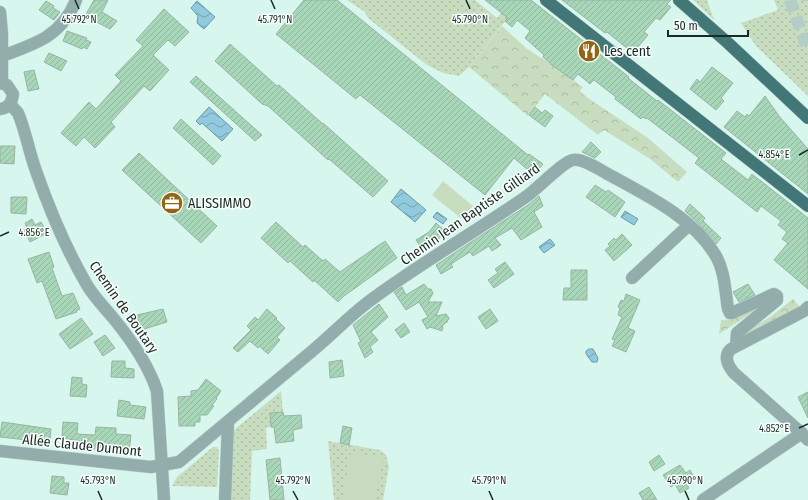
<svg xmlns="http://www.w3.org/2000/svg" width="808" height="500" font-family="'Fira Sans Condensed',sans-serif">
	<defs>
		<pattern id="grass-dots" width="8" height="8" patternUnits="userSpaceOnUse"><rect width="8" height="8" fill="#c8ddbf"/><path d="M2 2h.1M6 6h.1" fill="none" stroke="#abbea4" stroke-width="1.8" stroke-linecap="round"/></pattern>
		<pattern id="forest-crowns" width="20" height="18" patternUnits="userSpaceOnUse"><rect width="20" height="18" fill="#c8ddbf"/><path d="M2 6a3 3 0 1 1 6 0M12 15a3 3 0 1 1 6 0" fill="none" stroke="#abbea4"/></pattern>
		<pattern id="water-waves" width="16" height="10" patternUnits="userSpaceOnUse"><rect width="16" height="10" fill="#90cadc"/><path d="M0 5q4-4 8 0t8 0" fill="none" stroke="#75a4b2"/></pattern>
		<pattern id="building-hatch" width="6" height="6" patternUnits="userSpaceOnUse"><rect width="6" height="6" fill="#a7d6b9"/><path d="M-1 1l2-2M0 6l6-6M5 7l2-2" fill="none" stroke="#8fb89f"/></pattern>
	</defs>
	<rect width="100%" height="100%" fill="#d7f7ee"/>
	<g fill="url(#grass-dots)">
		<polygon points="347,0 475,0 497,18 511,0 522,0 469,67 459,76 443,73 427,65 368,18 365,12"/>
		<polygon points="693,0 707,0 714,20"/>
		<polygon points="774,0 808,0 808,96 756,46 741,23 778,10"/>
		<polygon points="281,391 283,412 270,413 271,427 266,428 267,449 252,451 250,500 231,500 234,430"/>
		<polygon points="328,441 380,450 386,455 389,467 383,500 334,500"/>
		<polygon points="213,447 217,447 219,451 217,487 172,486 177,477"/>
	</g>
	<g fill="url(#forest-crowns)">
		<polygon points="502,26 526,48 552,65 583,87 580,91 588,98 648,138 687,172 678,182 650,159 604,130 598,135 545,94 528,116 469,67"/>
		<polygon points="793,299 801,308 744,337 740,334 770,317"/>
		<polygon points="767,300 769,302 719,334 721,320 733,319"/>
	</g>
	<g fill="#c8ddbf">
		<polygon points="443,181 473,206 462,219 432,195"/>
		<polygon points="351,452 383,458 375,500 342,500"/>
	</g>
	<g fill="url(#water-waves)" stroke="#6d9aa5">
		<polygon points="197,1 215,17 204,29 197,23 198,16 191,8"/>
		<polygon points="209,107 233,129 222,141 202,123 200,125 196,121"/>
		<polygon points="401,189 426,210 415,222 391,202"/>
		<polygon points="625,211 638,219 634,225 621,217"/>
		<polygon points="437,212 447,219 443,224 433,217"/>
		<polygon points="550,239 555,245 544,253 539,247"/>
		<polygon points="589,349 593,349 598,358 597,362 592,362 586,354 586,351"/>
	</g>
	<g fill="url(#building-hatch)" stroke="#9ab3a3">
		<polygon points="94,0 108,0 102,12 117,21 110,29 85,16"/>
		<polygon points="304,0 337,0 528,155 529,154 543,164 534,175 514,158 485,195 360,95 356,99 276,34"/>
		<polygon points="485,0 531,0 629,77 628,78 657,101 658,100 726,153 721,159 748,180 752,174 808,218 808,289 774,260 788,243 782,239 787,232 778,225 781,221 761,206 757,212 695,163 699,158 647,118 646,119 643,117 641,119 615,99 616,97 594,80 590,84 578,74 573,80 552,65 543,57 544,55 525,38 530,31 517,20 512,27 505,21 508,18"/>
		<polygon points="562,0 671,0 667,4 671,7 660,20 656,18 644,32 648,35 637,48 632,45 628,49 607,32 605,33"/>
		<polygon points="46,1 54,6 53,8 60,12 54,20 39,10"/>
		<polygon points="164,9 189,32 175,46 168,40 153,55 169,70 150,91 144,86 111,122 115,127 95,148 84,137 76,146 61,133 89,102 96,109 121,81 115,75 143,46 136,40"/>
		<polygon points="67,31 87,38 86,40 91,42 87,49 83,47 82,49 63,41"/>
		<polygon points="230,44 277,86 279,85 323,124 323,123 388,181 373,197 329,159 328,160 268,106 262,104 215,61"/>
		<polygon points="49,53 67,61 61,71 44,62"/>
		<polygon points="712,67 733,83 721,98 724,101 716,110 690,89 697,79 700,82"/>
		<polygon points="34,70 39,89 28,91 24,72"/>
		<polygon points="196,76 262,135 255,141 190,82"/>
		<polygon points="765,96 779,116 808,149 808,194 724,127 737,111 745,117 747,114 749,116"/>
		<polygon points="535,107 542,113 545,110 553,116 545,127 529,115"/>
		<polygon points="181,119 221,156 213,165 173,128"/>
		<polygon points="591,142 601,152 595,158 582,152"/>
		<polygon points="0,146 15,146 14,164 0,163"/>
		<polygon points="139,153 217,226 201,243 122,170"/>
		<polygon points="595,185 606,192 608,190 625,202 615,217 586,197"/>
		<polygon points="539,196 543,206 534,212 542,227 521,240 512,228 495,238 501,245 492,251 489,246 473,256 470,252 451,264 453,267 441,274 436,265 528,205"/>
		<polygon points="11,197 27,197 26,214 11,213"/>
		<polygon points="690,204 705,218 703,221 721,238 716,244 698,223 685,211"/>
		<polygon points="32,219 35,225 41,222 47,233 30,242 24,230 27,228 25,223"/>
		<polygon points="276,222 303,247 305,245 323,261 325,259 340,272 385,241 397,258 344,296 338,302 314,280 313,282 290,261 288,263 261,238"/>
		<polygon points="436,223 445,231 438,240 423,250 416,240 429,232"/>
		<polygon points="622,234 632,245 614,261 605,250 610,246 608,244 614,238 616,240"/>
		<polygon points="49,252 54,267 52,268 62,296 73,293 80,309 76,311 77,312 56,319 42,281 37,283 28,259"/>
		<polygon points="505,262 514,274 494,288 488,280 498,273 495,269"/>
		<polygon points="571,270 587,270 587,300 563,300 564,288 571,288"/>
		<polygon points="424,284 428,289 431,289 433,293 428,302 442,302 436,316 446,314 449,318 447,322 443,325 442,331 430,327 427,329 422,320 428,317 419,302 406,310 394,292 402,287 406,295"/>
		<polygon points="748,284 755,295 739,302 733,292"/>
		<polygon points="626,294 640,300 628,328 635,331 626,352 612,346 615,340 612,339 622,317 618,315 620,308 618,307 621,300 624,301"/>
		<polygon points="379,304 388,317 371,332 378,340 370,347 373,352 365,358 358,343 361,342 353,325"/>
		<polygon points="163,309 167,322 141,330 137,315"/>
		<polygon points="267,309 277,318 276,319 285,328 277,337 280,340 268,354 259,346 258,348 250,341 238,352 233,348 251,330 247,326 255,317 258,320"/>
		<polygon points="490,309 498,321 486,329 478,317"/>
		<polygon points="81,318 93,334 70,349 59,334"/>
		<polygon points="404,323 410,332 401,338 395,330"/>
		<polygon points="105,335 115,348 103,356 94,342"/>
		<polygon points="342,360 344,376 330,378 329,362"/>
		<polygon points="112,361 125,361 125,368 134,369 134,378 111,377"/>
		<polygon points="72,377 82,378 82,384 87,385 86,397 70,396"/>
		<polygon points="206,379 221,391 216,398 217,399 212,405 214,406 207,415 200,415 200,422 195,422 195,426 179,426 178,397 191,396 191,391 198,390"/>
		<polygon points="808,392 808,418 798,397"/>
		<polygon points="119,400 130,402 130,405 146,407 144,419 117,416"/>
		<polygon points="283,412 284,416 301,415 302,428 293,430 294,441 276,443 274,427 271,427 270,413"/>
		<polygon points="2,422 51,429 50,439 45,439 45,442 0,437"/>
		<polygon points="63,422 78,423 77,434 95,435 96,427 116,428 116,434 131,435 129,452 97,447 96,449 85,448 86,442 62,438"/>
		<polygon points="343,426 352,428 349,445 340,443"/>
		<polygon points="659,455 665,464 654,471 649,462"/>
		<polygon points="280,458 284,500 270,500 266,460"/>
		<polygon points="680,465 686,473 690,470 695,479 686,484 689,488 680,493 675,484 671,487 663,475"/>
		<polygon points="52,476 64,477 64,483 69,483 67,495 50,493"/>
		<polygon points="649,487 657,500 643,500 639,493"/>
	</g>
	<g fill="none" stroke-linecap="round" stroke-linejoin="round">
		<g stroke="#b2cec6" stroke-width="12" stroke-dasharray="12 6" stroke-linecap="butt">
			<polyline points="790,0 808,51"/>
			<polyline points="808,0 808,1"/>
		</g>
		<g stroke="#b5d2ca" stroke-width="13">
			<g id="minor">
				<polyline points="0,12 2,34 2,83"/>
				<path d="M2 56C35 44 62 36 76 0"/>
				<path d="M0 83 7 85 13 94C12 102 9 108 0 109"/>
				<path d="M10 104 18 113C26 132 29 152 36 171 50 211 66 249 87 285 94 297 105 308 114 319 132 341 148 364 157 391L164 500"/>
				<polyline points="632,278 689,225"/>
				<path d="M808 307 804 311 731 349C723 356 728 366 734 373L797 429 808 440"/>
				<path d="M0 451 151 467 179 462C223 425 267 389 311 352 333 334 352 313 375 297 424 261 477 231 527 196 537 189 564 161 573 160 581 158 599 169 606 173 644 194 691 216 714 253 725 269 725 291 728 309L730 313H732L774 294 777 296V300L737 333 736 346"/>
				<polyline points="225,500 228,422"/>
				<polyline points="703,500 802,433"/>
			</g>
		</g>
		<g stroke="#b5d2ca" stroke-width="13">
			<g id="major">
				<polyline points="546,0 808,206"/>
				<polyline points="679,0 728,43 808,118"/>
			</g>
		</g>
		<use href="#minor" stroke="#93adad" stroke-width="12"/>
		<use href="#major" stroke="#437677" stroke-width="12"/>
	</g>
	<path fill="none" stroke="#1c2925" stroke-width="1.5" d="M75 0 79 9M271 0 275 9M466 0 470 9M799 155 808 150M0 236 9 232M799 428 808 424M98 491 102 500M293 491 298 500M489 491 493 500M685 491 689 500"/>
	<defs>
		<g id="restaurant-disc" transform="scale(1.15)"><circle r="9.5" fill="#936512" stroke="#f7fefc"/><path d="M-5-6h1v4h1v-4h1v4h1v-4h1v5L-1.5 .5V6h-2V.5L-5-1ZM5-6V6H3V1.5H1.5Q1.5-4 5-6Z" fill="#fff"/></g>
		<g id="office-disc" transform="scale(1.15)"><circle r="9.5" fill="#936512" stroke="#f7fefc"/><path d="M-6-3h4V-5.5h4V-3h4V5H-6ZM-1-4.5V-3h2v-1.5ZM-6 0V1H6V0Z" fill="#fff"/></g>
	</defs>
	<g fill-rule="evenodd">
		<use href="#restaurant-disc" x="589" y="51"/>
		<use href="#office-disc" x="172" y="203"/>
	</g>
	<g text-anchor="middle" stroke-width="3" stroke-linejoin="round" paint-order="stroke">
		<g font-size="14" fill="#1c2925" stroke="#f7fefc" text-anchor="start">
			<text x="604" y="56">Les cent</text>
			<text x="188" y="208">ALISSIMMO</text>
		</g>
		<g font-size="14" fill="#1c2925" stroke="#f7fefc">
			<text transform="translate(470 214) rotate(-35)" y="5">Chemin Jean Baptiste Gilliard</text>
			<text transform="translate(124 307) rotate(55)" y="5">Chemin de Boutary</text>
			<text transform="translate(82 445) rotate(6)" y="5">Allée Claude Dumont</text>
		</g>
	</g>
	<g font-size="10" text-anchor="middle" fill="#1c2925" stroke="#f7fefc" stroke-width="3" stroke-linejoin="round" paint-order="stroke">
		<text x="79" y="23">45.792°N</text>
		<text x="275" y="23">45.791°N</text>
		<text x="470" y="23">45.790°N</text>
		<text x="774" y="158">4.854°E</text>
		<text x="34" y="236">4.856°E</text>
		<text x="774" y="432">4.852°E</text>
		<text x="98" y="484">45.793°N</text>
		<text x="293" y="484">45.792°N</text>
		<text x="489" y="484">45.791°N</text>
		<text x="685" y="484">45.790°N</text>
	</g>
	<path d="M668 30v6h80v-6" fill="none" stroke="#1c2925" stroke-width="2"/>
	<text x="674" y="30" font-size="12" fill="#1c2925" stroke="#f7fefc" stroke-width="3" paint-order="stroke">50 m</text>
</svg>
